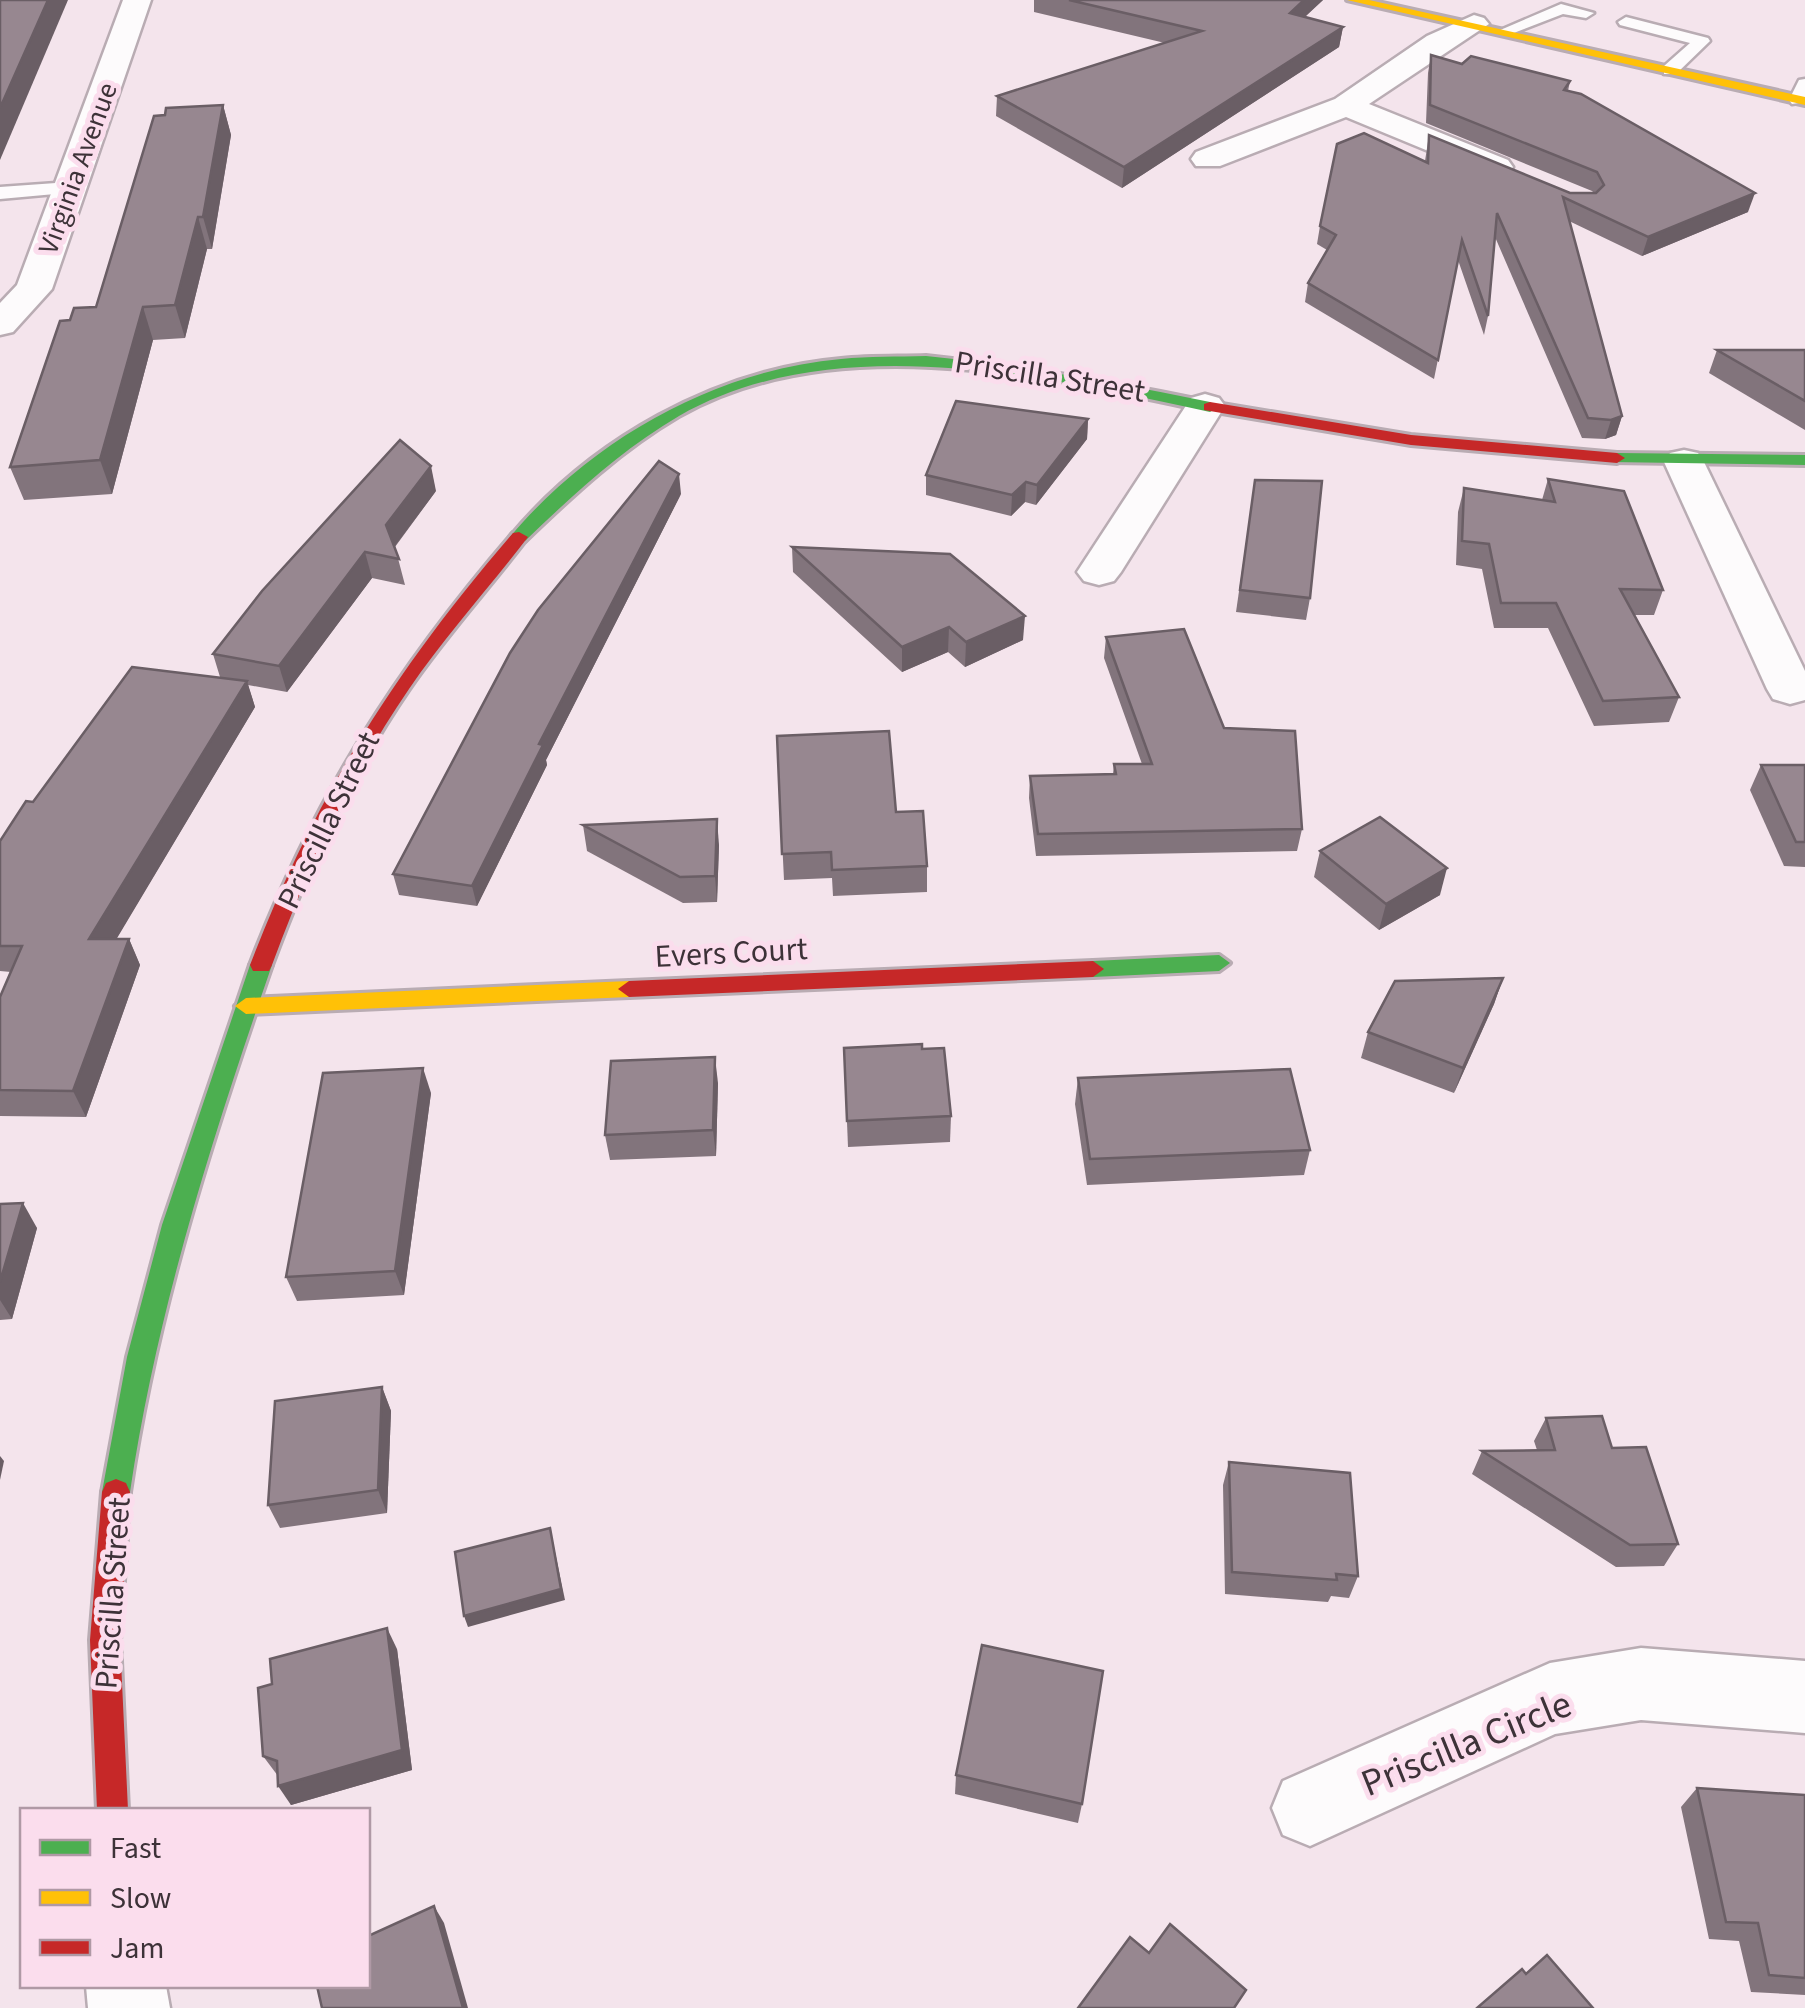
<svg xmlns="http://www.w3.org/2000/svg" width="1805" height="2008" font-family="'Source Sans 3',sans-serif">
	<rect width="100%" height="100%" fill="#f4e4ec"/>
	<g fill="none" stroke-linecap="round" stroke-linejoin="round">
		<g stroke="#b9acb3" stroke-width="5">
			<g id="lane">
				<polygon points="1561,4 1594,13 1586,18 1563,14 1506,36 1498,31"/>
				<polygon points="1626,17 1708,38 1710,41 1676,74 1664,74 1664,66 1690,43 1620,25 1618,22"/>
				<polygon points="1805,79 1805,102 1792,104 1789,100 1799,80"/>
				<polygon points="70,182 79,188 77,192 0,199 0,187"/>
			</g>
		</g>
		<g stroke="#b9acb3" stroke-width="5">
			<g id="street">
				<polygon points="123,0 151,0 52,289 13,332 0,335 0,303 17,285"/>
				<polygon points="1474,15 1484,18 1489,24 1369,104 1508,160 1513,167 1508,174 1484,174 1346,117 1220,166 1196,166 1191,159 1196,152 1335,99 1427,36"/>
				<polygon points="1205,394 1219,398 1225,406 1121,572 1114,581 1099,585 1084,581 1077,572 1191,398"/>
				<polygon points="1684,450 1698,453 1704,462 1805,671 1805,700 1790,704 1773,699 1767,689 1664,462 1670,453"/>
				<polygon points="1641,1648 1805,1661 1805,1733 1641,1720 1555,1734 1310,1846 1283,1835 1272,1808 1283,1781 1550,1663"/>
				<polygon points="86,1986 166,1986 170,2008 88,2008"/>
			</g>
		</g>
		<g stroke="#b9acb3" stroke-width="6">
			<g id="fast">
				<path d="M926 356C1022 366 1116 382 1210 402L1218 407 1210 412C1046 377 835 327 679 416 621 450 574 494 525 541L519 542 510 537C591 440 715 370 841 359 869 356 898 357 926 356Z"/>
				<polygon points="1617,453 1805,455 1805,465 1611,462 1611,454"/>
				<polygon points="1219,955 1230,963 1219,971 1093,977 1082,969 1093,961"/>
				<path d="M261 957 272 965C212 1138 157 1310 130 1492L126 1501 116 1505 106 1501 102 1492 127 1357 162 1225 250 965Z"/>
			</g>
		</g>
		<g stroke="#b9acb3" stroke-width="6">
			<g id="slow">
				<polygon points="1347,0 1369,0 1805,97 1805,105"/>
				<polygon points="629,981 640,989 629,997 246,1014 235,1006 246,998"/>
			</g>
		</g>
		<g stroke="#b9acb3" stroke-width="6">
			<g id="jam">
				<polygon points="1210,402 1411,435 1617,453 1625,458 1617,463 1411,445 1204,410 1204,404"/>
				<path d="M519 532 528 537C489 588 445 636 409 689 350 775 308 868 272 965L269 971H253L250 965C315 796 395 670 513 533Z"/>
				<polygon points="1093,961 1104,969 1093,977 629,997 618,989 629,981"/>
				<polygon points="116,1479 126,1483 130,1492 120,1640 128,1810 97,1810 90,1640 102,1492 106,1483"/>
			</g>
		</g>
		<use href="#lane" fill="#fdfbfc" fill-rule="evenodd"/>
		<use href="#street" fill="#fdfbfc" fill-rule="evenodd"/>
		<use href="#fast" fill="#4caf50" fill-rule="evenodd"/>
		<use href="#slow" fill="#ffc107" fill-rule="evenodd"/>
		<use href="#jam" fill="#c62828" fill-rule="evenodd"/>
	</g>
	<g fill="#82747c">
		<polygon points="1034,0 1323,0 1305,17 1343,27 1339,47 1122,188 996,116 997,96 1165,43 1034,12"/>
		<polygon points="1431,55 1462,64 1570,81 1568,91 1748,212 1642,256 1569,221 1622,416 1616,435 1605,439 1582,438 1495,237 1488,316 1484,335 1458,260 1434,379 1305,302 1308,283 1327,250 1317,244 1320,226 1425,161 1429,135 1570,193 1594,193 1592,191 1426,123 1428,73"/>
		<polygon points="223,105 231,135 212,249 207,249 185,338 153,340 112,494 24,500 10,467 70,320 96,307"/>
		<polygon points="1717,350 1805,350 1805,430 1709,373"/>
		<polygon points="1088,419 1087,439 1036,505 1025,502 1011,516 926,495 926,475"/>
		<polygon points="1548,479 1663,590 1654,615 1634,615 1679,697 1669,722 1594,726 1548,628 1494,628 1482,569 1456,565 1458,512 1464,488 1542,500"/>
		<polygon points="1255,480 1310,598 1306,620 1236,612"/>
		<polygon points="436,491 395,547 405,585 372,578 287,692 248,685 255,707 116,939 129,939 140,965 86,1117 0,1116 0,997 11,972 0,971 0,841 33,802 220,677 213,654"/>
		<polygon points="681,494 546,760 547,765 477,906 399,895 393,874"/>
		<polygon points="792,547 1023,640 965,667 948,652 902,672 793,572"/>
		<polygon points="1106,637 1224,728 1302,829 1297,851 1036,856 1029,798 1030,776 1113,774 1114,764 1142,764 1104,658"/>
		<polygon points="777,736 896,812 927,866 927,892 833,896 832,878 784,880"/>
		<polygon points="1761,765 1805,765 1805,867 1784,866 1750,790"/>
		<polygon points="583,825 719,845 717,902 683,903 587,851"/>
		<polygon points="1320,851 1440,895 1379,930 1314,877"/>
		<polygon points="1503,978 1494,1004 1454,1093 1361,1058 1368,1032"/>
		<polygon points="844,1048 922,1049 951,1116 950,1142 848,1147"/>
		<polygon points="1078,1078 1310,1150 1304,1175 1087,1185 1075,1104"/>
		<polygon points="718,1083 716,1156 610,1160 605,1135"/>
		<polygon points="431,1093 404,1295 297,1301 286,1277"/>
		<polygon points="0,1204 37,1228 12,1319 0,1320"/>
		<polygon points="382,1387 391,1411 387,1513 280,1528 268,1505"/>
		<polygon points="1546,1418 1612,1448 1678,1544 1664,1566 1616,1567 1472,1474 1482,1451 1537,1450 1534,1441"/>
		<polygon points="1229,1462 1358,1576 1349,1598 1331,1596 1328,1602 1225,1594 1223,1485"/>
		<polygon points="397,1649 412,1770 291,1805 278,1776 263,1756"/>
		<polygon points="956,1775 1082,1804 1078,1823 955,1794"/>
		<polygon points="1697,1788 1805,1795 1805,1995 1751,1992 1739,1941 1709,1939 1681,1807"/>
	</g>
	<g fill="#6a5e65">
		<polygon points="48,0 68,0 0,160 0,108"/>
		<polygon points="1304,0 1323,0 1288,32 1290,13"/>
		<polygon points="1343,27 1339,47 1122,188 1124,167"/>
		<polygon points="223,105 231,135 212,249 203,217"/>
		<polygon points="1755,193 1748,212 1642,256 1648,237"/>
		<polygon points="198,217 207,249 185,338 175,305"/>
		<polygon points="143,307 153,340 112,494 100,460"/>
		<polygon points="1622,416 1616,435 1605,439 1611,420"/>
		<polygon points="1088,419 1087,439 1036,505 1037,485"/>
		<polygon points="431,466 436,491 392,550 386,525"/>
		<polygon points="679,474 681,494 546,760 547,765 477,906 472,886 539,744"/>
		<polygon points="1026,482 1025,502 1011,516 1012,495"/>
		<polygon points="365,552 372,578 287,692 279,666"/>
		<polygon points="1025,616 1023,640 965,667 966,642"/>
		<polygon points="949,627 948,652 902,672 902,647"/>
		<polygon points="247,681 255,707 101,965 89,939"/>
		<polygon points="717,819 719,845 717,902 715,876"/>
		<polygon points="1447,868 1440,895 1379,930 1386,904"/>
		<polygon points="129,939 140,965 86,1117 73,1091"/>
		<polygon points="1503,978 1494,1004 1454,1093 1463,1068"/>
		<polygon points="715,1057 718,1083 716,1156 713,1130"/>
		<polygon points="423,1068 431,1093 404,1295 395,1271"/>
		<polygon points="23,1203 37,1228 12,1319 0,1300 0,1282"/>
		<polygon points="382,1387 391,1411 387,1513 378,1490"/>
		<polygon points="0,1456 4,1461 0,1480"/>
		<polygon points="550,1528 565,1600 468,1627 464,1616"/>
		<polygon points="387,1628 397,1649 412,1770 291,1805 278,1786"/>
		<polygon points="434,1906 444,1923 468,2008 463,2008"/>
	</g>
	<g fill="#978790" stroke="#6a5e65" stroke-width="2.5">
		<polygon points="0,0 48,0 0,108"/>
		<polygon points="1069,0 1304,0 1290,13 1343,27 1124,167 997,96 1202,31"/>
		<polygon points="1431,55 1462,64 1471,56 1570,81 1564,90 1581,94 1755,193 1648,237 1563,197 1622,416 1611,420 1588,418 1497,213 1488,316 1462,240 1438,360 1308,283 1336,235 1320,226 1337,144 1364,133 1428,163 1429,135 1570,193 1596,193 1604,185 1597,172 1430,105"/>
		<polygon points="223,105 203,217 198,217 175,305 143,307 100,460 10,467 60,321 70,320 74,308 96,307 154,116 165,115 166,108"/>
		<polygon points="1717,350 1805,350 1805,401"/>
		<polygon points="956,401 1088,419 1037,485 1026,482 1012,495 926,475"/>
		<polygon points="400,440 431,466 386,525 399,559 365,552 279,666 213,654 262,591"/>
		<polygon points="659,461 679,474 539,744 543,745 472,886 393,874 510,653 538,610"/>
		<polygon points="1548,479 1624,491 1663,590 1620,589 1679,697 1603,701 1556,603 1501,603 1489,544 1462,541 1464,488 1555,502"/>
		<polygon points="1255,480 1322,481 1310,598 1240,590"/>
		<polygon points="792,547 950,554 1025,616 966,642 949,627 902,647"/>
		<polygon points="1184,629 1224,728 1295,731 1302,829 1038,834 1030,776 1116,774 1114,764 1152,764 1106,637"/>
		<polygon points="132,667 247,681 89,939 129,939 73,1091 0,1090 0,997 22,946 0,946 0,841 26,801 33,802"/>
		<polygon points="889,731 896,812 923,811 927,866 832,870 831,852 782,854 777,736"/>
		<polygon points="1761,765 1805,765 1805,842 1796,842"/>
		<polygon points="1380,817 1447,868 1386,904 1320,851"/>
		<polygon points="717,819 715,876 680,877 583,825"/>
		<polygon points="1503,978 1463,1068 1368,1032 1395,981"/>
		<polygon points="922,1044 922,1049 944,1048 951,1116 847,1121 844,1048"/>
		<polygon points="715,1057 713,1130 605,1135 611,1061"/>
		<polygon points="423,1068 395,1271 286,1277 323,1073"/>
		<polygon points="1290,1069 1310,1150 1090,1159 1078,1078"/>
		<polygon points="23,1203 0,1282 0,1204"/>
		<polygon points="382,1387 378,1490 268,1505 275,1401"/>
		<polygon points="1602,1416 1612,1448 1646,1447 1678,1544 1630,1545 1482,1451 1555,1450 1546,1418"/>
		<polygon points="1229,1462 1350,1473 1358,1576 1336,1574 1337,1580 1232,1572"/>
		<polygon points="550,1528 561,1589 464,1616 455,1552"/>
		<polygon points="387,1628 402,1750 278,1786 277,1761 263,1756 258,1688 272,1684 270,1659"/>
		<polygon points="982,1645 1103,1671 1082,1804 956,1775"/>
		<polygon points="1697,1788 1805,1795 1805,1978 1769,1975 1758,1923 1726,1922"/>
		<polygon points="434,1906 463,2008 322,2008 317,1986 368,1986 368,1936"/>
		<polygon points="1170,1924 1246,1990 1234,2008 1078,2008 1130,1937 1149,1953"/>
		<polygon points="1547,1955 1593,2008 1477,2008 1522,1969 1526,1974"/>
	</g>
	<g text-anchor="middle" stroke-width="10" stroke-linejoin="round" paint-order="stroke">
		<g font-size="28" fill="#3d3238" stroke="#fbdded">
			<text transform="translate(77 168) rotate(-70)" y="10">Virginia Avenue</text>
		</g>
		<g font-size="32" fill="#3d3238" stroke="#fbdded">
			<text transform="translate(1050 376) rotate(9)" y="11">Priscilla Street</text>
			<text transform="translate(328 820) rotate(-64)" y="11">Priscilla Street</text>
			<text transform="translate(731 952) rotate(-3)" y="11">Evers Court</text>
			<text transform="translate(112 1593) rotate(-86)" y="11">Priscilla Street</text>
		</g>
		<g font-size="38" fill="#3d3238" stroke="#fbdded">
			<text transform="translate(1466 1743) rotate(-22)" y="13">Priscilla Circle</text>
		</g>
	</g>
	<rect x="20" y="1808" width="350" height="180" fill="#fbdded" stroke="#af99a5" stroke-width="2.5"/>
	<rect x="40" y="1840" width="50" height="15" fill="#4caf50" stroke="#af99a5" stroke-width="2.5"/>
	<text x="110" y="1858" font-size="30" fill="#3d3238">Fast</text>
	<rect x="40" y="1890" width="50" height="15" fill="#ffc107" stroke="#af99a5" stroke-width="2.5"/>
	<text x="110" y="1908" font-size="30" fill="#3d3238">Slow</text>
	<rect x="40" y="1940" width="50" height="15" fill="#c62828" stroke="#af99a5" stroke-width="2.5"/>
	<text x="110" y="1958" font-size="30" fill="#3d3238">Jam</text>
</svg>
